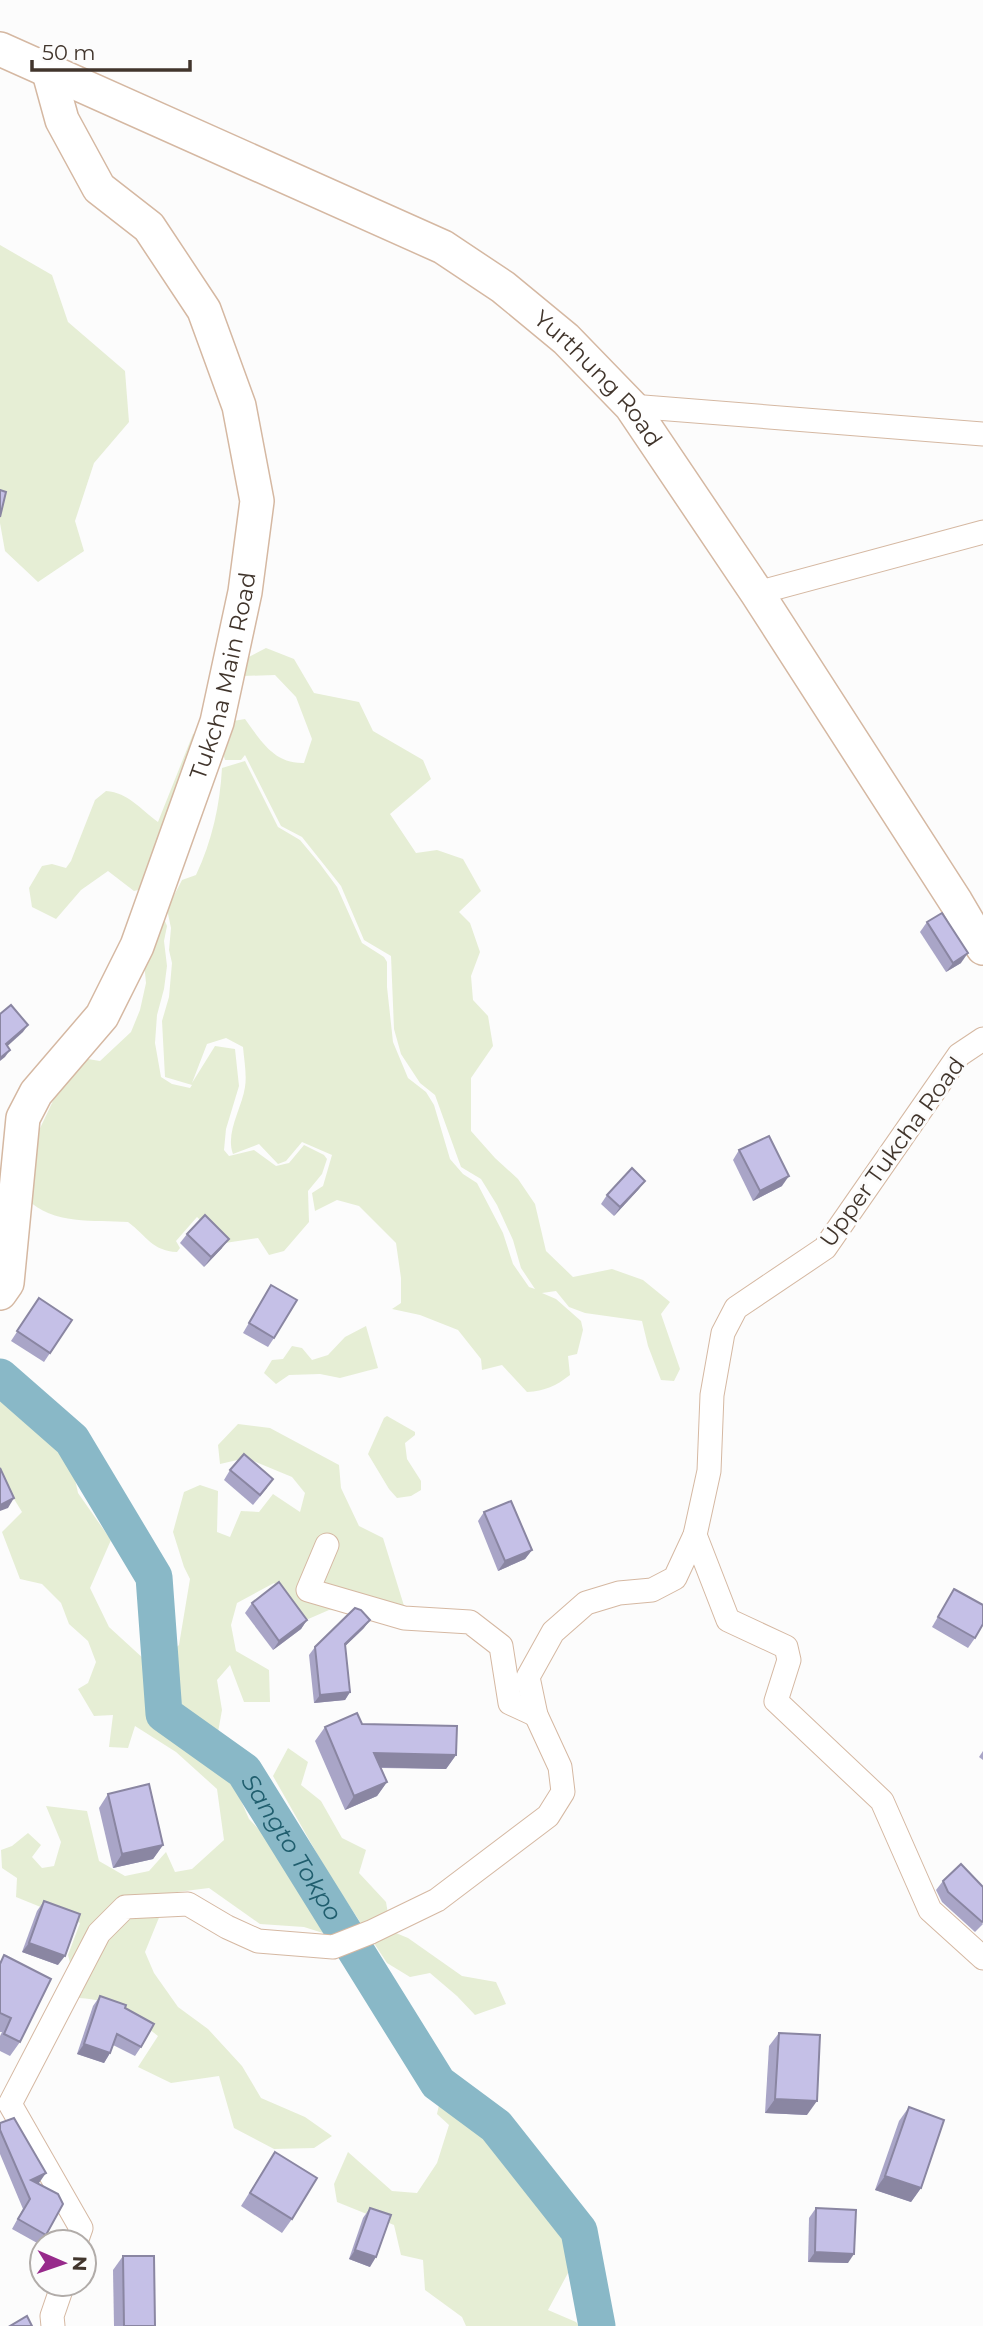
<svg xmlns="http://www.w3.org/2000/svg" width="983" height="2326" font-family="Montserrat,sans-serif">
	<rect width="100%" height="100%" fill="#fcfcfc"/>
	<g fill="#e6eed5">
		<polygon points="0,245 52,275 68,322 125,371 129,422 94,463 75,521 84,551 38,582 5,551 0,523"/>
		<path d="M266 648 294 659 314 693 359 702 373 731 423 760 431 779 390 814 416 853 437 850 463 859 481 891 459 912 470 923 480 952 471 976 473 1000 488 1016 493 1046 471 1078V1131L495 1158 518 1179 535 1204 546 1251 573 1277 612 1269 643 1280 670 1302 661 1314 680 1369 674 1381 661 1380 648 1346 642 1321 585 1313 569 1307 556 1291 542 1293 556 1299 581 1321 583 1330 577 1354 568 1356 570 1375C556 1386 545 1391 527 1392L502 1365 482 1370 481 1359 458 1330 420 1315 392 1309 401 1303V1278L396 1243 359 1206 337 1200 315 1211 312 1193 323 1186 332 1155 302 1142 286 1161 278 1164 259 1144 233 1154C225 1133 242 1108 245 1087 247 1075 244 1059 243 1047L226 1038 207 1044 192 1083 215 1046 235 1049 239 1086 226 1129 224 1150 229 1156 254 1150 276 1166 289 1163 304 1145 324 1155 327 1159 322 1174 308 1191 309 1222 284 1251 269 1255 258 1238 225 1243 197 1217 176 1241 180 1248 177 1252C152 1251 147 1236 128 1222 95 1220 52 1225 27 1199L33 1143 61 1084 80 1061 88 1059 100 1061 131 1032 140 1010 146 983 143 952 162 914 167 926 164 941 167 966 164 989 157 1015 155 1043 161 1077 172 1084 190 1088 192 1085 165 1077 162 1021 169 997 172 963 169 950 171 928 167 909 182 880 196 875C212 841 220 805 222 768L245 761 278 827 300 840 320 864 337 887 362 943 384 957 387 962V987L393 1042 408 1078 426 1092 434 1105 450 1159 463 1174 477 1183 503 1233 513 1264 529 1287 535 1289 521 1268 513 1240 497 1205 481 1179 461 1167 435 1095 420 1083 401 1054 394 1029 391 956 364 940 341 886 302 837 281 826 245 755 241 760H225L220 743 233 721 245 719C261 741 274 764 304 763L312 739 296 697 275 675 243 676V660Z"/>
		<path d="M204 730 151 887 134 891 108 871 81 890 56 919 32 907 29 888 42 866 52 864 66 868 71 861 95 800 106 791C129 793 140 809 158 822L193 734Z"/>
		<polygon points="366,1326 378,1368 340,1378 320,1374 289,1375 276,1384 264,1373 272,1360 283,1359 292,1346 302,1348 312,1360 328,1355 345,1337"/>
		<path d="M0 1388 31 1415 71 1461 78 1493 111 1540 90 1588 109 1627 145 1660 169 1654 179 1645 190 1579 184 1567 173 1532 184 1492 200 1485 218 1491 217 1532 230 1537 241 1511 259 1512 273 1494 300 1512 305 1493 292 1477 246 1458 220 1464 218 1445 238 1424 270 1428 339 1465 341 1488 359 1526 383 1538 405 1609 385 1614 329 1610 306 1620 274 1583 237 1603 231 1625 236 1651 269 1670 270 1702H244L230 1665 217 1680 222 1710 213 1760 233 1782 249 1819 270 1841 290 1872 309 1903 323 1933 304 1927 260 1924 209 1888 169 1893 145 1952 154 1973 178 2007 208 2029 242 2066 261 2098 305 2117 332 2136 314 2148 274 2149 234 2128 219 2076 171 2083 138 2067 158 2036C130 2014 115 2000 79 1998L68 1955 80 1923 16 1897 17 1878 2 1868 1 1850 12 1846 28 1833 41 1845 32 1857 42 1868 54 1866 61 1842 46 1806 87 1811 99 1861 125 1876 149 1871 166 1852 175 1872 192 1869 224 1840 217 1789 176 1752 135 1726 128 1748 109 1747 113 1715 94 1716 78 1689 88 1683 96 1662 88 1641 69 1624 61 1603 42 1584 20 1579 2 1532 22 1512 0 1476Z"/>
		<polygon points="387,1416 415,1432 415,1435 405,1443 407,1459 421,1481 421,1490 411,1496 397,1498 389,1489 368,1454 384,1418"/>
		<polygon points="288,1748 308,1762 301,1785 321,1801 342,1838 366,1850 359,1873 386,1902 391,1931 408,1938 462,1976 496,1982 506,2004 475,2015 457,1996 430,1973 410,1977 387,1963 328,1873 273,1776"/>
		<polygon points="439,2105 485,2127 512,2156 565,2226 568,2273 548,2310 576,2322 579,2326 466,2326 462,2317 425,2290 423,2260 401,2255 394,2225 337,2202 334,2184 348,2152 392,2191 417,2193 437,2163 449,2125 437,2114"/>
	</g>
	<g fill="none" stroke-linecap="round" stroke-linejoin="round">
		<path stroke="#89b8c7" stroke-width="37" id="s1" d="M0 1377 72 1440 154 1577 164 1714 244 1771 438 2083 496 2126 579 2231 597 2326"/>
		<g stroke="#d5b8a2" stroke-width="25">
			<g id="street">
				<polyline points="631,406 983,434"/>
				<polyline points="757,593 983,532"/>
				<polyline points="695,1535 728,1620 786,1647 789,1660 776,1701 882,1801 930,1910 983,1958"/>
				<polyline points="327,1545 308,1590 404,1618 470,1622 501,1646 510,1703 536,1715"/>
				<polyline points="76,2242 81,2228 10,2104 99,1933 125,1907 188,1904 227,1927 258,1941 333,1947 371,1932 437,1900 548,1816 563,1792 560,1767 536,1715 528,1677 553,1632 586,1603 619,1593 652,1590 675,1578 695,1535 709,1471 712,1395 723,1333 736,1308 825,1248 959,1055 983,1039"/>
				<polyline points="53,2326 52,2316 63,2284"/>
			</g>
		</g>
		<g stroke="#d5b8a2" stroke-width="36">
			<g id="secondary">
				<path id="s2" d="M0 49 443 247 503 287 566 339 631 406 757 593 956 902 983 948"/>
				<path id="s3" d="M0 1293 7 1283 23 1118 36 1093 102 1016 137 946 217 722 245 592 257 501 239 406 204 310 149 227 99 188 62 120 48 69"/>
			</g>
		</g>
		<use href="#street" stroke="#fff" stroke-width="23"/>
		<use href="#secondary" stroke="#fff" stroke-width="33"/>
	</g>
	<g fill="#a9a5c7">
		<polygon points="927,922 961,963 946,972 920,932"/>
		<polygon points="739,1150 782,1186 753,1201 733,1160"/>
		<polygon points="645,1181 638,1190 614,1216 601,1204 607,1195"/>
		<polygon points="187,1234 222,1248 204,1267 180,1243"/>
		<polygon points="271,1285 274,1338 268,1347 243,1333"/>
		<polygon points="39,1298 72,1320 44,1362 11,1341"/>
		<polygon points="230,1470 267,1488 253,1505 224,1480"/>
		<polygon points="484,1512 532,1550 525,1559 498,1571 478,1521"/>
		<polygon points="954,1589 975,1638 968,1648 932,1627"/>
		<polygon points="252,1603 307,1620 301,1629 273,1650 245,1613"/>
		<polygon points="364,1628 345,1646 350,1692 345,1700 314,1703 309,1655 315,1647"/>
		<polygon points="362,1724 456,1755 446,1769 381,1768 387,1782 377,1796 345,1810 315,1741 325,1727"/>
		<polygon points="983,1751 983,1760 979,1757"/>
		<polygon points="108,1794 163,1845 153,1859 113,1868 99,1808"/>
		<polygon points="943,1881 983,1924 975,1932 942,1902 936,1890"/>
		<polygon points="44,1901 58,1965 22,1952 37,1911"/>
		<polygon points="4,1955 20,2042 10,2056 0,2051 0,2036 2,2032 0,2032 0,1962"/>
		<polygon points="100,1996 125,2008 141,2047 135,2056 113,2045 110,2053 104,2063 77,2054 93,2006"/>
		<polygon points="779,2033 807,2115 765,2113 769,2046"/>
		<polygon points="909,2107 921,2188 911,2202 875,2190 899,2121"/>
		<polygon points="0,2123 39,2183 38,2183 46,2235 39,2244 12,2229 23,2209 0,2154"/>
		<polygon points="275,2152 292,2219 282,2233 241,2206"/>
		<polygon points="370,2208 370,2267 349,2259 363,2218"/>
		<polygon points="816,2208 848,2263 808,2262 809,2218"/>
		<polygon points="123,2256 155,2326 114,2326 113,2270"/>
	</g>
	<g fill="#8a86a2">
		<polygon points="968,953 961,963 946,972 953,963"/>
		<polygon points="28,1025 23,1032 1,1052 6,1044"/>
		<polygon points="10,1050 5,1057 0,1061 0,1058"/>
		<polygon points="789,1176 782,1186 753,1201 760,1191"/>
		<polygon points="645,1181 638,1190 614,1216 620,1207"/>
		<polygon points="229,1239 222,1248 204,1267 211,1257"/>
		<polygon points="14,1498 8,1508 0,1511 0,1505"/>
		<polygon points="532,1550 525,1559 498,1571 505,1561"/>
		<polygon points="307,1620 301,1629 273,1650 279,1641"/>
		<polygon points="370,1620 364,1628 339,1652 345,1644"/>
		<polygon points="350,1692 345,1700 314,1703 320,1695"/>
		<polygon points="374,1753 456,1755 446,1769 365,1767"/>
		<polygon points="387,1782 377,1796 345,1810 354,1796"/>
		<polygon points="163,1845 153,1859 113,1868 122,1854"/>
		<polygon points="29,1943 65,1956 58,1965 22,1952"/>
		<polygon points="84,2044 110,2053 104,2063 77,2054"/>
		<polygon points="775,2099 817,2101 807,2115 765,2113"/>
		<polygon points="46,2173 39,2183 25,2189 31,2180"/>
		<polygon points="885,2176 921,2188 911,2202 875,2190"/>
		<polygon points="355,2250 376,2257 370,2267 349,2259"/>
		<polygon points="815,2252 854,2254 848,2263 808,2262"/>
	</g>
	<g fill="#c5c0e7" stroke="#8a86a2" stroke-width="2">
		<polygon points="0,490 6,492 0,517"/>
		<polygon points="942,913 968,953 953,963 927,922"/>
		<polygon points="11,1005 28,1025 6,1044 10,1050 0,1058 0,1014"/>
		<polygon points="769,1136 789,1176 760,1191 739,1150"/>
		<polygon points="632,1168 645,1181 620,1207 607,1195"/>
		<polygon points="205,1215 229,1239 211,1257 187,1234"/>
		<polygon points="271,1285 297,1300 274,1338 249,1323"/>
		<polygon points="39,1298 72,1320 50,1353 17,1331"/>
		<polygon points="244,1454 273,1479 260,1495 230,1470"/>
		<polygon points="0,1468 14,1498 0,1505"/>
		<polygon points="511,1501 532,1550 505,1561 484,1512"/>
		<polygon points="279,1582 307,1620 279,1641 252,1603"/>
		<polygon points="954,1589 983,1605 983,1624 975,1638 938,1617"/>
		<polygon points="355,1608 361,1610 370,1620 345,1644 350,1692 320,1695 315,1647"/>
		<polygon points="357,1713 362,1724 457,1726 456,1755 374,1753 387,1782 354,1796 325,1727"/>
		<polygon points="149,1784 163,1845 122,1854 108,1794"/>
		<polygon points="961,1864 983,1887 983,1921 982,1922 948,1892 943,1881"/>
		<polygon points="44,1901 80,1914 65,1956 29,1943"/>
		<polygon points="4,1955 51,1979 20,2042 4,2034 11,2018 0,2013 0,1964"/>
		<polygon points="100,1996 126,2005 125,2008 154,2024 141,2047 117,2034 110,2053 84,2044"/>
		<polygon points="779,2033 820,2035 817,2101 775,2099"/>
		<polygon points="909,2107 944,2120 921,2188 885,2176"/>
		<polygon points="14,2118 46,2173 31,2180 58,2194 63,2204 46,2235 18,2219 30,2199 0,2130 0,2123"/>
		<polygon points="275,2152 317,2178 292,2219 250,2193"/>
		<polygon points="370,2208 391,2215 376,2257 355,2250"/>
		<polygon points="816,2208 856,2210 854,2254 815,2252"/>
		<polygon points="123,2256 154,2256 155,2326 124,2326"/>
		<polygon points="27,2316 32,2326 10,2326"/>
	</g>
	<g text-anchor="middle" stroke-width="6" stroke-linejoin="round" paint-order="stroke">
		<g font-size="23" fill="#41352c" stroke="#fcfcfc">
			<text dy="8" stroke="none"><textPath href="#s2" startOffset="690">Yurthung Road</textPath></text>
			<text dy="8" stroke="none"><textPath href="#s3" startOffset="670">Tukcha Main Road</textPath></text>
			<text transform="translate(892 1152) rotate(-54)" y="8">Upper Tukcha Road</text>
		</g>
		<g font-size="24" font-style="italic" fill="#205e6e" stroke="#fcfcfc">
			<text dy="8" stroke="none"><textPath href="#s1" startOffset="581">Sangto Tokpo</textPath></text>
		</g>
	</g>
	<g transform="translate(63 2263) rotate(92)"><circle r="33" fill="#fcfcfc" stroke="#b1aca9" stroke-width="2"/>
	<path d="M0-5L12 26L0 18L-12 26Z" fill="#972a8b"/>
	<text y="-10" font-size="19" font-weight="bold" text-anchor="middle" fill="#41352c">N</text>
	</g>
	<path d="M32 60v10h158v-10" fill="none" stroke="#41352c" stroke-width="3.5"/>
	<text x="42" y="60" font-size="21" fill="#41352c" stroke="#fcfcfc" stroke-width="5" paint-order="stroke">50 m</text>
</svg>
